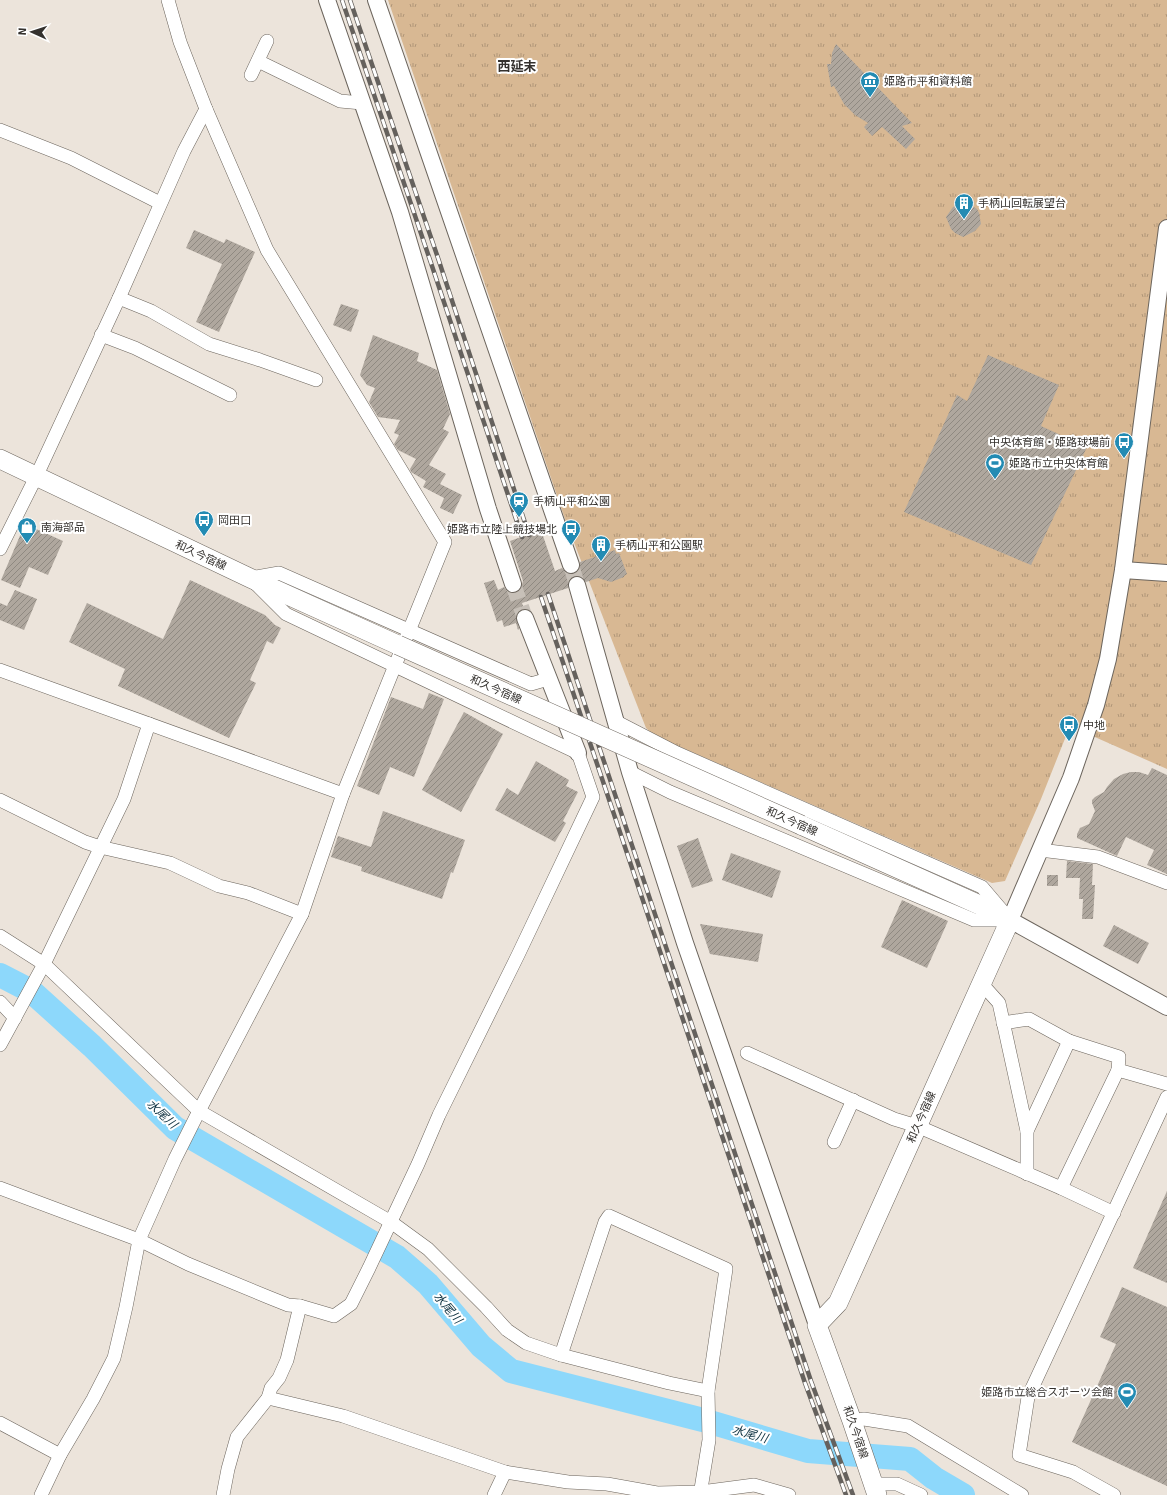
<svg xmlns="http://www.w3.org/2000/svg" width="1167" height="1495" font-family="Signika,'Noto Sans JP',sans-serif">
	<defs>
		<pattern id="park-tufts" width="24" height="20" patternUnits="userSpaceOnUse"><rect width="24" height="20" fill="#d8b893"/><path d="M3 7l-1-3M5 7V3M7 7l1-3M15 17l-1-3M17 17v-4M19 17l1-3" fill="none" stroke="#b09678"/></pattern>
		<pattern id="building-hatch" width="6" height="6" patternUnits="userSpaceOnUse"><rect width="6" height="6" fill="#afa79e"/><path d="M-1 1l2-2M0 6l6-6M5 7l2-2" fill="none" stroke="#8f8981"/></pattern>
	</defs>
	<rect width="100%" height="100%" fill="#ece4db"/>
	<polygon fill="url(#park-tufts)" points="388,0 1167,0 1167,769 1070,726 1041,799 1005,881 992,883 655,736 646,728 566,522"/>
	<g fill="none" stroke-linecap="round" stroke-linejoin="round">
		<polyline stroke="#8dd8fb" stroke-width="24" points="0,975 31,991 92,1046 175,1128 397,1257 428,1284 481,1346 511,1371 703,1420 808,1451 910,1459 934,1478 963,1495"/>
	</g>
	<g fill="url(#building-hatch)">
		<polygon points="836,44 912,123 902,126 915,139 906,149 882,127 872,136 864,127 868,123 855,115 844,104 834,86 831,87 827,64 831,64 832,53"/>
		<polygon points="965,202 977,209 979,213 981,224 975,231 963,237 955,233 951,229 946,217 953,207"/>
		<polygon points="194,230 224,243 226,239 255,252 219,332 196,322 222,264 186,248"/>
		<polygon points="341,304 359,310 351,332 333,325"/>
		<polygon points="373,335 419,353 417,361 437,370 450,414 443,429 449,432 429,465 446,474 440,484 462,495 453,514 440,508 444,498 423,487 426,481 411,472 410,469 416,459 398,450 394,444 399,435 394,433 400,420 378,417 369,402 375,388 367,385 360,375"/>
		<polygon points="988,355 1059,385 1041,426 1087,447 1031,565 904,512 957,395 967,401"/>
		<polygon points="25,524 63,541 48,575 29,567 20,588 1,580"/>
		<polygon points="541,530 555,571 562,568 565,572 570,574 574,574 578,571 580,566 580,562 615,550 616,554 619,553 627,574 624,576 624,577 611,582 598,578 586,582 580,576 574,576 570,579 568,582 568,588 522,603 524,609 518,612 516,616 519,629 518,630 516,623 504,627 502,620 497,622 484,583 494,580 498,590 504,587 507,591 511,593 516,593 520,591 523,581 510,541"/>
		<polygon points="190,580 265,615 275,625 281,628 273,644 267,641 250,680 256,683 229,738 118,686 125,669 69,642 87,603 163,639"/>
		<polygon points="15,590 37,599 24,630 0,620 0,603 7,606"/>
		<polygon points="429,693 444,699 414,777 390,767 379,795 357,786 391,697 423,709"/>
		<polygon points="464,712 503,734 461,812 422,790"/>
		<polygon points="536,761 569,780 566,786 578,792 563,821 566,823 555,842 495,810 507,788 518,795"/>
		<polygon points="1152,768 1167,775 1167,874 1147,865 1154,850 1126,837 1117,856 1077,838 1077,834 1080,828 1089,824 1095,811 1092,803 1092,800 1095,797 1104,792 1107,787 1114,779 1123,774 1131,772 1139,772 1148,775"/>
		<polygon points="383,811 465,840 453,873 451,872 442,899 361,871 362,867 331,857 338,836 371,847"/>
		<polygon points="698,838 713,881 692,888 677,846"/>
		<polygon points="731,853 781,871 772,898 722,880"/>
		<polygon points="1067,861 1093,864 1092,885 1095,885 1093,919 1082,919 1083,899 1079,899 1080,878 1066,878"/>
		<rect x="1047" y="875" width="11" height="11"/>
		<polygon points="902,900 948,921 927,968 881,947"/>
		<polygon points="700,924 763,934 758,962 710,954"/>
		<polygon points="1114,925 1149,943 1138,964 1103,946"/>
		<polygon points="1167,1191 1167,1283 1133,1268"/>
		<polygon points="1122,1287 1167,1307 1167,1486 1072,1442 1116,1344 1100,1337"/>
	</g>
	<g fill="none" stroke-linecap="round" stroke-linejoin="round">
		<g stroke="#c7c0b8" stroke-width="16" stroke-dasharray="16 8" stroke-linecap="butt">
			<polyline points="571,565 577,585"/>
			<polyline points="513,584 525,618"/>
		</g>
		<g stroke="#6c655d" stroke-width="14">
			<g id="minor">
				<polyline points="258,61 340,101 362,103"/>
				<polyline points="251,75 267,41"/>
				<polyline points="0,130 71,158 160,203"/>
				<polyline points="119,298 151,311 209,344 260,360 316,380"/>
				<polyline points="101,335 135,348 230,395"/>
				<polyline points="0,549 36,477 119,298 184,151 206,109"/>
				<polyline points="250,578 279,573 531,684 548,679"/>
				<polyline points="0,670 343,794"/>
				<polyline points="615,721 677,753 982,887 1005,914"/>
				<polyline points="630,772 670,792 974,920 1006,920"/>
				<polyline points="0,800 85,842 100,847 170,863 219,886 248,893 302,914"/>
				<polyline points="1040,850 1098,857 1167,883"/>
				<polyline points="0,936 44,964 199,1111 391,1222 428,1249 486,1307 507,1330 526,1343 561,1355 669,1383 708,1391"/>
				<polyline points="981,983 999,1003 1027,1131"/>
				<polyline points="0,1002 15,1018"/>
				<polyline points="1003,1023 1029,1019 1069,1041"/>
				<polyline points="0,1045 44,964 124,799 149,724"/>
				<polyline points="747,1053 894,1119 917,1126 1061,1188 1114,1213"/>
				<polyline points="834,1142 853,1100"/>
				<polyline points="1027,1174 1027,1131 1069,1041 1119,1057 1118,1070 1167,1084"/>
				<polyline points="0,1188 139,1240 188,1264 268,1297 288,1305 300,1306 334,1316 351,1304 369,1268 418,1164 439,1115 518,955 593,797 578,753 286,614 256,584"/>
				<polyline points="1061,1188 1118,1070"/>
				<polyline points="561,1355 605,1222 609,1216 726,1269 708,1391 709,1440 700,1495"/>
				<polyline points="268,1398 343,1416 505,1472 568,1482 607,1484 657,1493 701,1492 754,1485 789,1495"/>
				<polyline points="852,1421 864,1419 908,1426 1022,1495"/>
				<polyline points="0,1423 60,1455"/>
				<polyline points="873,1484 897,1484 921,1495"/>
				<polyline points="41,1495 60,1455 93,1399 114,1358 126,1307 139,1240 175,1159 199,1111 302,914 343,794 445,542 267,250 206,109 180,42 168,0"/>
				<polyline points="223,1495 228,1469 237,1437 268,1398 271,1388 279,1378 287,1360 300,1306"/>
				<polyline points="494,1495 505,1472"/>
				<polyline points="1114,1495 1073,1472 1019,1455 1028,1397 1167,1097"/>
			</g>
		</g>
		<g stroke="#6c655d" stroke-width="18">
			<g id="tertiary">
				<polyline points="327,0 400,212 488,509 513,584"/>
				<polyline points="376,0 571,565"/>
				<polyline points="1167,228 1123,570 1108,659 1096,705 1071,778 1010,920 1167,1007"/>
				<polyline points="1123,570 1167,573"/>
				<polyline points="577,585 630,772 685,943 817,1325"/>
				<polyline points="525,618 578,753"/>
			</g>
		</g>
		<g stroke="#6c655d" stroke-width="20">
			<g id="secondary">
				<polyline points="0,459 250,578 398,645"/>
				<polyline points="801,825 993,911 1010,920 838,1303 817,1325 852,1421 877,1495"/>
			</g>
		</g>
		<use href="#minor" stroke="#fff" stroke-width="13"/>
		<use href="#tertiary" stroke="#fff" stroke-width="16"/>
		<use href="#secondary" stroke="#fff" stroke-width="19"/>
		<g stroke="#65615d" stroke-width="4.5">
			<g id="rail">
				<polyline points="342,0 431,263 522,537"/>
				<polyline points="350,0 438,258 529,535"/>
				<polyline points="548,594 811,1381 853,1495"/>
				<polyline points="541,597 805,1383 846,1495"/>
			</g>
		</g>
		<use href="#rail" stroke="#fff" stroke-width="3" stroke-dasharray="9" stroke-linecap="butt"/>
		<g stroke="#6c655d" stroke-width="20" stroke-linecap="butt">
			<polyline id="secondary-bridge" points="398,645 801,825"/>
		</g>
		<use href="#secondary-bridge" stroke="#fff" stroke-width="19"/>
	</g>
	<defs>
		<g id="museum-pin" transform="scale(1)"><path d="M0 17L-7.5 6A9.5 9.5 0 1 1 7.5 6Z" fill="#238bb3" stroke="#fff"/><path d="M0-6L6-3V-2H-6V-3ZM-5-1h2V3h-2ZM-1-1h2V3h-2ZM3-1h2V3H3ZM-6 4H6V6H-6Z" fill="#fff"/></g>
		<g id="building-pin" transform="scale(1)"><path d="M0 17L-7.5 6A9.5 9.5 0 1 1 7.5 6Z" fill="#238bb3" stroke="#fff"/><path d="M-4-6H4V6H1V3H-1V6H-4ZM-2.5-4.3h1.7v1.8h-1.7ZM.8-4.3h1.7v1.8H.8ZM-2.5-1h1.7V.8h-1.7ZM.8-1h1.7V.8H.8Z" fill="#fff"/></g>
		<g id="bus-pin" transform="scale(1)"><path d="M0 17L-7.5 6A9.5 9.5 0 1 1 7.5 6Z" fill="#238bb3" stroke="#fff"/><path d="M-5-6H5V4H4V6H2V4H-2V6H-4V4H-5ZM-3.5-4V0h7V-4ZM-3.5 1.2v1.5H-2V1.2ZM2 1.2v1.5H3.5V1.2Z" fill="#fff"/></g>
		<g id="stadium-pin" transform="scale(1)"><path d="M0 17L-7.5 6A9.5 9.5 0 1 1 7.5 6Z" fill="#238bb3" stroke="#fff"/><path d="M0-5a6.5 5 0 1 0 0 10a6.5 5 0 1 0 0-10ZM-3.5-1.8h7v3.6h-7Z" fill="#fff"/></g>
		<g id="station-pin" transform="scale(1)"><path d="M0 17L-7.5 6A9.5 9.5 0 1 1 7.5 6Z" fill="#238bb3" stroke="#fff"/><path d="M-3-6H3Q5-6 5-4V2Q5 4 3 4L4.5 6H3L1.5 4h-3L-3 6H-4.5L-3 4Q-5 4-5 2V-4Q-5-6-3-6ZM-3.5-4v3h7v-3ZM-3.5 1v1.5H-2V1ZM2 1v1.5H3.5V1Z" fill="#fff"/></g>
		<g id="shop-pin" transform="scale(1)"><path d="M0 17L-7.5 6A9.5 9.5 0 1 1 7.5 6Z" fill="#238bb3" stroke="#fff"/><path d="M-5-2.5h2.3a2.7 3.5 0 0 1 5.4 0H5L5.5 6h-11ZM-1.5-2.5h3a1.5 2.3 0 0 0-3 0Z" fill="#fff"/></g>
	</defs>
	<g fill-rule="evenodd">
		<use href="#museum-pin" x="870" y="81"/>
		<use href="#building-pin" x="964" y="203"/>
		<use href="#bus-pin" x="1124" y="442"/>
		<use href="#stadium-pin" x="995" y="463"/>
		<use href="#station-pin" x="519" y="501"/>
		<use href="#bus-pin" x="204" y="520"/>
		<use href="#shop-pin" x="27" y="527"/>
		<use href="#bus-pin" x="571" y="529"/>
		<use href="#building-pin" x="601" y="545"/>
		<use href="#bus-pin" x="1069" y="725"/>
		<use href="#stadium-pin" x="1127" y="1392"/>
	</g>
	<g text-anchor="middle" stroke-width="4" stroke-linejoin="round" paint-order="stroke">
		<g font-size="11" fill="#34312e" stroke="#fff" text-anchor="start">
			<text x="884" y="85">姫路市平和資料館</text>
			<text x="978" y="207">手柄山回転展望台</text>
			<text x="1110" y="446" text-anchor="end">中央体育館・姫路球場前</text>
			<text x="1009" y="467">姫路市立中央体育館</text>
			<text x="533" y="505">手柄山平和公園</text>
			<text x="218" y="524">岡田口</text>
			<text x="41" y="531">南海部品</text>
			<text x="557" y="533" text-anchor="end">姫路市立陸上競技場北</text>
			<text x="615" y="549">手柄山平和公園駅</text>
			<text x="1083" y="729">中地</text>
			<text x="1113" y="1396" text-anchor="end">姫路市立総合スポーツ会館</text>
		</g>
		<g font-size="11" fill="#34312e" stroke="#fff">
			<text transform="translate(201 555) rotate(25)" y="4">和久今宿線</text>
			<text transform="translate(496 689) rotate(24)" y="4">和久今宿線</text>
			<text transform="translate(792 821) rotate(24)" y="4">和久今宿線</text>
			<text transform="translate(921 1117) rotate(-66)" y="4">和久今宿線</text>
			<text transform="translate(856 1432) rotate(71)" y="4">和久今宿線</text>
		</g>
		<g font-size="12" font-style="italic" fill="#0f3241" stroke="#fff">
			<text transform="translate(162 1114) rotate(43)" y="4">水尾川</text>
			<text transform="translate(448 1308) rotate(50)" y="4">水尾川</text>
			<text transform="translate(750 1434) rotate(16)" y="4">水尾川</text>
		</g>
		<g font-size="13" font-weight="bold" fill="#34312e" stroke="#fff">
			<text x="517" y="71">西延末</text>
		</g>
	</g>
	<g transform="translate(32 32) rotate(273)" stroke="#ffffff" stroke-width="3" paint-order="stroke">
	<path d="M0-3L7 15L0 10L-7 15Z" fill="#34312e"/>
	<text y="-6" font-size="11" font-weight="bold" text-anchor="middle" fill="#34312e">N</text>
	</g>
</svg>
